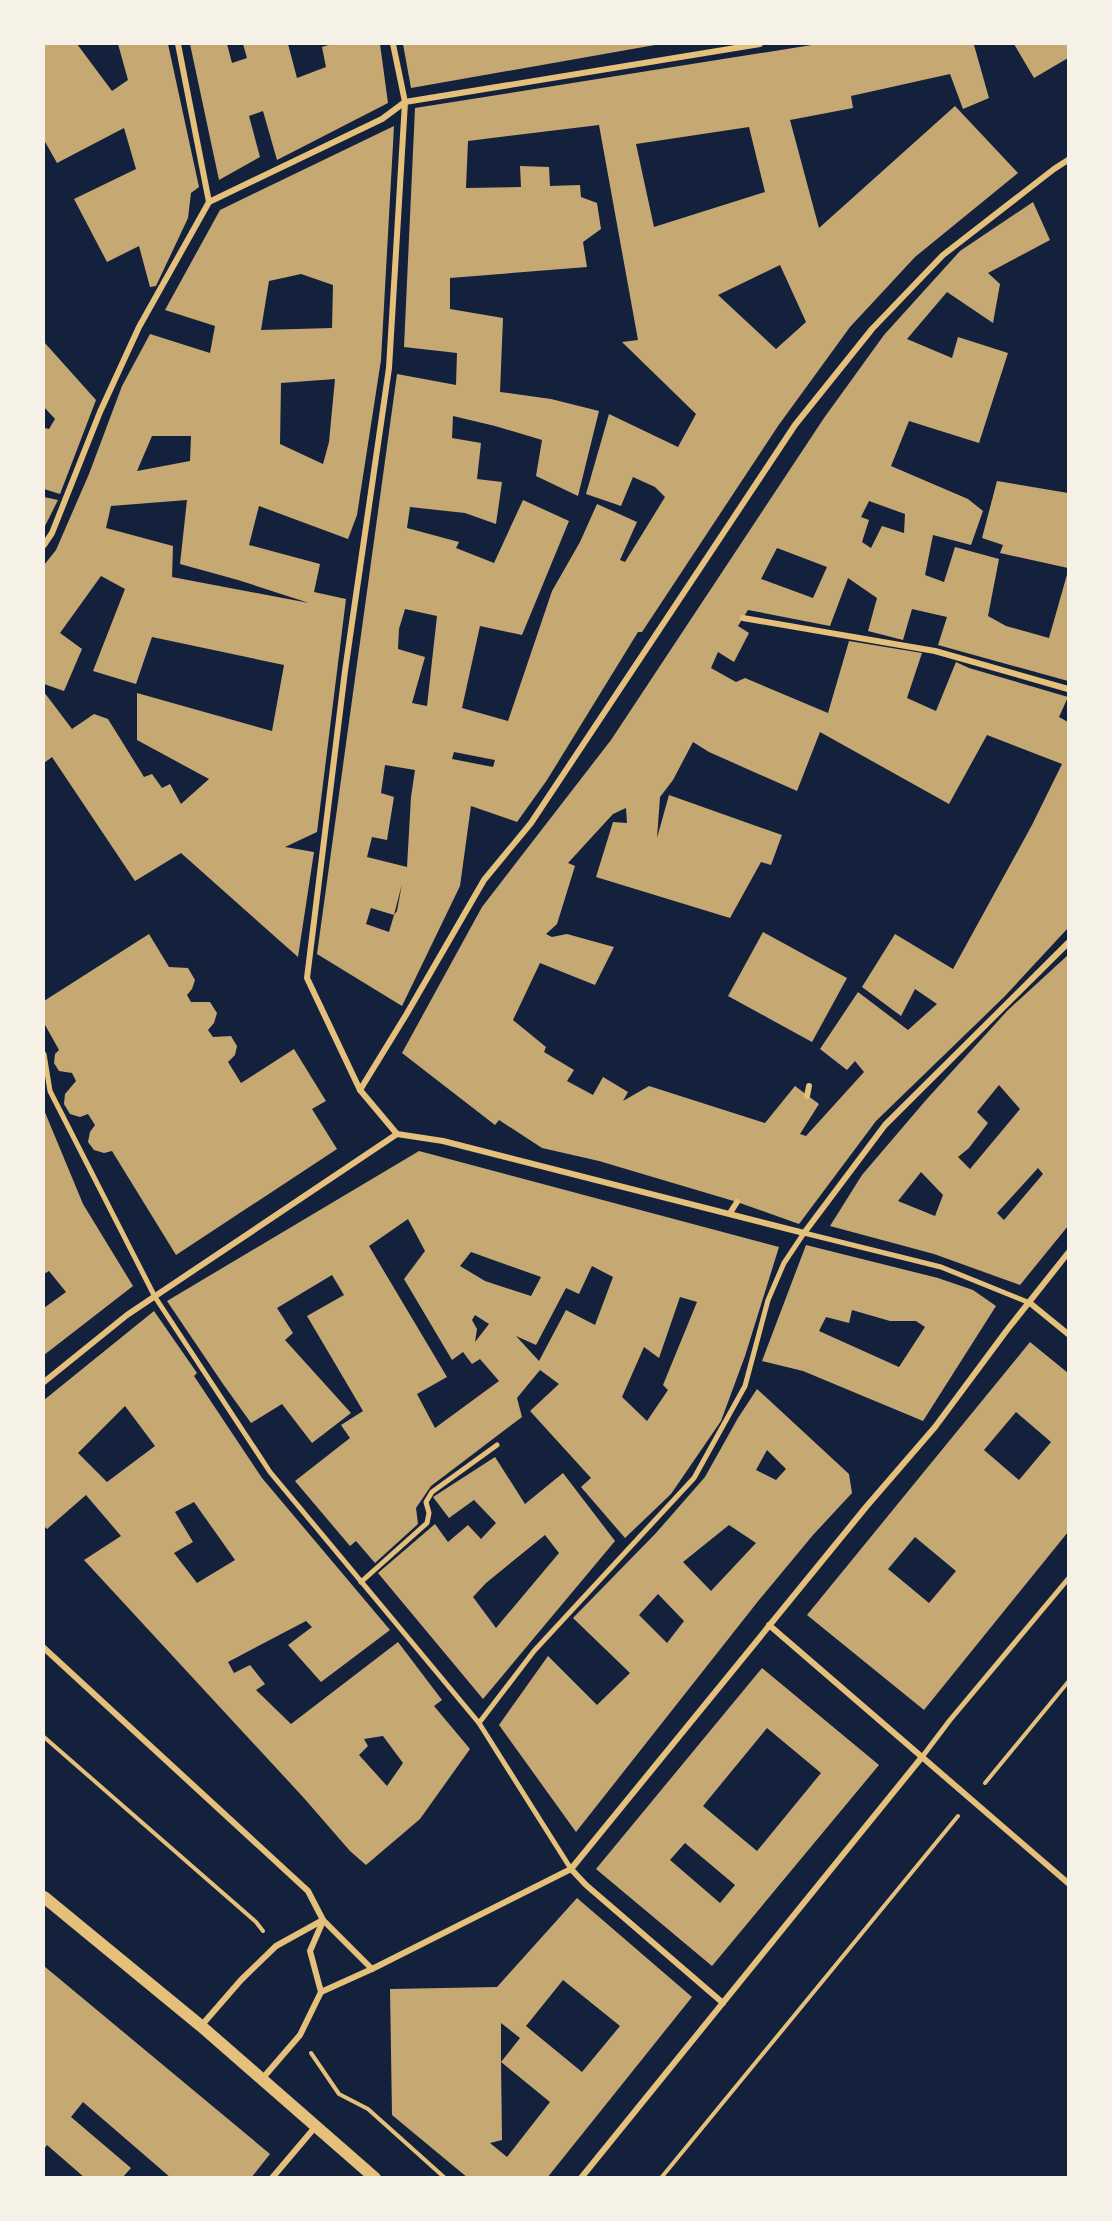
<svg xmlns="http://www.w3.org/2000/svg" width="1112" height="2221" font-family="Lora,serif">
	<rect width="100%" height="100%" fill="#14213d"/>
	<g fill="#c6a872" fill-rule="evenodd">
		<polygon points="44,44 77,44 112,91 128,80 118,44 168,44 199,187 191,193 188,218 156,286 150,287 139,246 107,262 74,199 136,169 124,128 57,163 44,140"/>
		<polygon points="190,44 227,44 232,63 247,58 243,44 288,44 297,78 326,67 322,47 332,44 380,44 388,103 277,160 263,111 249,116 260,157 219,180"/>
		<polygon points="403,44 655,44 655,45 411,88"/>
		<path d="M818 44H978L974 45 989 98 963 109 950 74 851 96 853 108 790 120 819 228 955 106 1018 173 915 257 850 327 778 426 642 632H638L547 780 517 822 471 806 460 886 402 1006 317 954 397 374 456 385 457 353 404 347 415 108ZM599 125 638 340 622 342 696 414 678 447 609 414 586 494 621 506 633 477 655 487 665 497 625 562 620 560 637 522 597 504 580 542 552 591 508 721 462 708 480 626 522 635 569 521 523 500 494 563 456 548 459 542 407 528 410 507 465 513 496 524 502 482 477 479 481 443 452 438 453 416 495 426 542 440 536 476 578 496 599 411 551 399 500 392 503 318 450 309V278L587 267 583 242 601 229 597 203 581 197 580 185 550 186 549 167 520 166 521 187 466 188 468 141ZM749 127 765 192 654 227 636 144ZM780 265 806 322 776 349 718 295ZM405 609 437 616 427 706 412 703 425 657 398 649 399 629ZM454 752 495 760 493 767 452 759ZM385 765 415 770 411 797 407 867 367 857 372 837 387 840 394 797 381 793ZM402 884 397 911 394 915ZM371 908 394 915 389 932 366 924Z"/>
		<polygon points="1014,44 1068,44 1068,58 1034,78"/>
		<path d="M394 126 381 360 357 515 348 539 259 506 249 545 320 564 314 592 346 599 317 832 285 847 314 852 298 957 181 853 135 881 52 757 44 763V692L72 729 94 714 108 719 144 777 152 774 162 788 170 784 181 804 209 779 137 740V693L272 731 284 665 152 637 136 684 93 671 125 589 101 576 60 633 82 649 64 691 44 684V565L56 550 89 474 122 386 150 334 210 353 215 326 165 310 220 210ZM301 274 333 285 332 328 261 330 269 281ZM335 379 329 442 323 464 280 444 281 383ZM152 436H191L190 461 137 471ZM187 500 180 564 238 580 309 603 172 577 173 546 106 528 111 506Z"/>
		<path d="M1033 202 1050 240 988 273 1000 284 993 323 947 292 907 339 952 358 958 337 1008 353 979 443 909 421 891 466 968 499 983 511 971 545 933 535 925 575 944 582 955 547 999 559 988 616 1006 626 1049 638 1068 571V681L938 645 947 617 912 609 903 640 868 631 877 598 848 578 830 626 748 610 738 626 749 633 734 662 718 652 711 668 736 682 745 678 828 713 849 641 922 653 907 698 936 711 956 662 969 668 1068 697 1059 717 1068 722V928L1004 997 876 1121 799 1224 737 1202 599 1161 542 1148 499 1120 495 1125 402 1053 482 907 611 740 824 418 884 335 960 251ZM869 501 905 514 904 533 882 526 871 548 862 542 869 520 861 517ZM777 548 827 567 813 598 761 579ZM820 732 949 804 987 735 1062 764 1032 825 953 969 895 934 862 987 901 1016 915 989 937 1004 908 1030 858 992 820 1049 847 1070 855 1061 864 1072 806 1136 800 1134 819 1104 795 1086 765 1123 649 1086 623 1101 628 1092 603 1077 593 1095 567 1081 574 1070 544 1052 546 1047 513 1020 540 963 595 985 614 947 567 934 552 937 546 934 557 924 575 866 568 863 613 814 626 808 627 823 613 822 596 877 730 918 761 862 771 865 782 835 669 795 657 838 660 797 673 780 693 742 709 752 797 791Z"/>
		<polygon points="44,342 96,400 60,494 44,489 44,428 49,429 55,419 44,407"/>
		<polygon points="997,481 1068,493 1068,568 1000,553 1003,545 982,538"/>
		<polygon points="44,497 58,500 44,528"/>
		<polygon points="763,932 847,978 812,1042 728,996"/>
		<polygon points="149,934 169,967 188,968 195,980 192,989 187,995 191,1002 210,1002 217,1013 214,1023 208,1030 213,1037 231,1036 237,1046 235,1055 228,1062 241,1083 294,1049 326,1101 312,1109 337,1149 176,1255 112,1151 104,1153 94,1150 88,1142 90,1132 95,1125 88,1114 80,1117 70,1114 64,1104 65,1094 76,1081 72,1073 59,1071 54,1063 55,1054 59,1050 44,1023 44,1001"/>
		<path d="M1068 955V1226L1020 1285 934 1254 830 1226 862 1175 926 1100 1008 1010ZM999 1085 1020 1109 970 1169 958 1157 969 1148 988 1123 977 1112ZM1038 1168 1043 1174 1004 1220 997 1213ZM921 1172 943 1195 935 1216 898 1201Z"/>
		<polygon points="44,1110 83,1204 133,1286 44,1355 44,1308 66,1292 49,1271 44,1274"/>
		<path d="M419 1151 779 1247 745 1356 721 1421 671 1494 625 1538 581 1487 591 1478 530 1411 559 1384 540 1370 517 1398 522 1417 431 1486 416 1508 418 1524 375 1563 356 1541 350 1546 295 1481 350 1438 341 1425 363 1411 307 1316 344 1295 332 1275 277 1308 293 1333 285 1340 351 1413 312 1443 282 1404 251 1423 223 1384 167 1301ZM408 1219 425 1251 404 1279 452 1360 463 1352 472 1364 480 1359 499 1381 435 1428 417 1394 447 1377 369 1246ZM471 1252 541 1277 531 1296 485 1281 460 1266ZM592 1266 613 1277 595 1325 566 1310 539 1361 516 1336 536 1345 566 1288 579 1294ZM680 1297 697 1302 663 1385 668 1390 647 1421 622 1397 644 1347 659 1358ZM475 1315 489 1324 475 1342 477 1329 472 1320Z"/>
		<path d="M806 1245 938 1278 973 1290 996 1306 923 1421 803 1371 762 1361ZM852 1310 890 1321H916L925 1327 899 1367 819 1331 826 1317 849 1323Z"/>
		<path d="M154 1311 197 1373 194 1376 262 1478 390 1630 321 1682 288 1645 312 1627 306 1621 228 1662 234 1673 250 1665 265 1684 256 1690 291 1724 398 1642 442 1700 434 1706 470 1749 420 1819 366 1865 350 1851 303 1797 84 1560 121 1536 86 1495 47 1529 44 1526V1400ZM125 1406 155 1446 107 1482 78 1453ZM194 1502 235 1560 197 1583 174 1553 193 1542 175 1512ZM383 1736 403 1763 387 1786 359 1755 368 1746 364 1739Z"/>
		<path d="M1030 1342 1068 1373V1532L924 1710 807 1615ZM1016 1412 1051 1442 1019 1480 984 1450ZM915 1537 956 1571 929 1603 888 1569Z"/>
		<path d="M757 1389 849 1474 852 1493 813 1535 759 1600 576 1832 499 1725 548 1656 597 1705 630 1673 573 1618 656 1533 705 1477 738 1418ZM767 1450 786 1469 776 1480 756 1470ZM729 1525 756 1543 711 1591 683 1562ZM658 1594 684 1621 667 1643 639 1615Z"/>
		<path d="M495 1457 525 1504 563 1473 615 1541 483 1699 378 1573 435 1524 448 1542 468 1525 481 1539 496 1523 474 1500 449 1518 433 1497ZM545 1535 559 1553 496 1628 473 1597 486 1583Z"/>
		<path d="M762 1668 879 1765 712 1966 596 1869ZM767 1728 821 1773 757 1851 703 1806ZM685 1843 735 1885 720 1903 670 1860Z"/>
		<path d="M577 1898 692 1997 547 2178H468L392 2115 390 1989 497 1987ZM563 1980 620 2026 582 2072 526 2026ZM501 2023 520 2038 501 2062ZM501 2062 550 2102 507 2157 490 2143 502 2140Z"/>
		<polygon points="44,1966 270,2154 251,2178 171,2178 83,2102 71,2117 131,2168 122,2178 85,2178 47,2145 44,2149"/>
	</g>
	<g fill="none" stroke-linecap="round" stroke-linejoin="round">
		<g stroke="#e5c07b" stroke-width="4">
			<polyline points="44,1737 256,1922 263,1931"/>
			<polyline points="985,1783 1068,1682"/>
			<polyline points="311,2053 339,2094 368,2109 445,2178"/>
			<polyline points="661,2178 958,1816"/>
		</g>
		<g stroke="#e5c07b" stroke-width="5">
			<polyline points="44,1054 50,1091 155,1297 270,1472 479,1723 571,1869"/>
			<polyline points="361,1582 427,1523 429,1513 426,1502 432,1492 497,1445"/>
			<polyline points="479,1723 534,1651 694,1478 745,1386 768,1300 784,1263 804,1233 941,1267 1030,1303"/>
			<polyline points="922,1757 950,1720 1068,1579"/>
		</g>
		<g stroke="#e5c07b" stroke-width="6">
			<polyline points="393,44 405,102 389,368 345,671 307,978 360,1090 397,1134"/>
			<polyline points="209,202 382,119 405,102 760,44"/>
			<polyline points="44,545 52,533 100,412 139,327 209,202 178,44"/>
			<polyline points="743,618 935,651 1068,689"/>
			<polyline points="360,1090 406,1015 484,880 531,823 795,425 872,329 943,255 1054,169 1068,160"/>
			<polyline points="807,1096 809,1086"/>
			<polyline points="397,1134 443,1141 804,1233 885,1125 1068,943"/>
			<polyline points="730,1213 737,1202"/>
			<polyline points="1030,1303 1068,1334"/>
			<polyline points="44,1382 127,1315 397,1134"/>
			<polyline points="769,1625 1068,1883"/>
			<polyline points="44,1648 308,1891 323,1920 372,1969"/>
			<polyline points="571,1869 586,1885 723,2003"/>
			<polyline points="321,1992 310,1951 323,1921"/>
			<polyline points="201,2026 241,1980 276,1946 323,1920"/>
			<polyline points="262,2079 300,2035 321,1992 372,1969 571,1869 866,1507 935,1427 1007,1330 1068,1253"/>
			<polyline points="272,2178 316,2126"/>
			<polyline points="581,2178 922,1757"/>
		</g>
		<polyline stroke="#e5c07b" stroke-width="12" points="44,1897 201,2026 375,2178"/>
	</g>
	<rect width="1112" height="2221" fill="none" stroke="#f6f1e7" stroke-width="90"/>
</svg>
